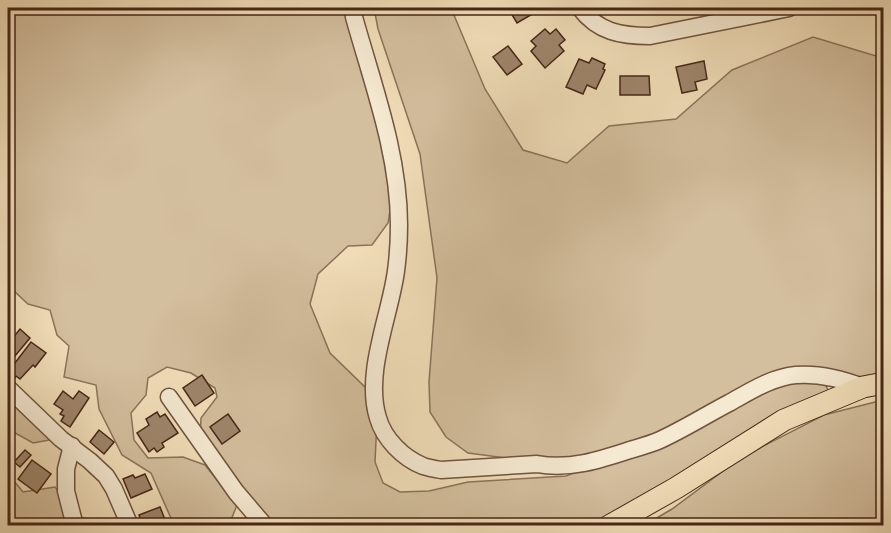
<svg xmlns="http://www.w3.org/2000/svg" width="891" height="533" font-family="Vollkorn,serif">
	<rect width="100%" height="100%" fill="#f0ddb8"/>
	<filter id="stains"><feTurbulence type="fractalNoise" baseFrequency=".00333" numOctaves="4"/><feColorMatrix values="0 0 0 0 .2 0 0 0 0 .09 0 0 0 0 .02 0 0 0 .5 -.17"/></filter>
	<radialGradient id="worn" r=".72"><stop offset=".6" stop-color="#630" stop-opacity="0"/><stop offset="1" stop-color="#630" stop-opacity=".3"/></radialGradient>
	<g fill="#d3be9d" stroke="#8c725a" stroke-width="1.5">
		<polygon points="8,8 350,8 394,186 388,223 372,245 348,246 318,274 310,304 330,353 367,389 377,420 375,462 383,483 400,492 429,491 468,482 566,476 659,442 777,380 825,384 829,392 605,525 269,525 200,439 201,418 217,397 215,388 191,373 167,367 148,378 146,395 131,413 134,440 148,458 183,457 205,465 237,505 229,525 174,525 151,473 122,455 99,409 96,385 64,377 69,346 57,335 50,310 28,304 15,292 8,290"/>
		<polygon points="374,8 451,8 485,89 523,150 567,163 609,126 676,119 732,70 813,37 883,58 883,380 794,374 658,439 553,464 468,453 446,437 430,412 429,382 437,278 420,154 378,29"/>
		<polygon points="8,394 55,439 33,443 8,429"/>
		<polygon points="883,400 883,525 643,526 672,509 742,457 824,415"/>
		<polygon points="8,474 23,492 55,487 77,516 108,525 11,525 8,521"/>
	</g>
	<g fill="#9e856b" stroke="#462617" stroke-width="1.5">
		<polygon points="508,8 540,8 541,9 517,23"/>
		<polygon points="545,29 550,34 556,29 565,40 559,45 564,51 545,68 531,51 536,46 531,41"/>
		<polygon points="508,46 522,64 507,75 493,57"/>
		<polygon points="592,58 605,64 603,69 605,70 596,89 587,85 583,94 566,87 579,59 589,63"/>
		<polygon points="704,61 707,79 695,82 697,90 682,93 676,67"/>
		<polygon points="620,76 649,76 650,95 620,95"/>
		<polygon points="20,329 30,338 10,362 8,360 8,344"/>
		<polygon points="31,342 46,353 35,367 33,365 20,379 16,376 12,382 8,378 8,372"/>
		<polygon points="202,375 214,393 195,406 183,388"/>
		<polygon points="63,391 73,399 79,391 89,398 70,427 61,421 64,416 60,414 63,410 54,404"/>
		<polygon points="157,412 160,417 165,414 178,433 162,443 164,447 157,452 154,448 149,452 137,433 149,425 146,419"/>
		<polygon points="228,414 240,431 222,444 210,427"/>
		<polygon points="99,430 114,442 104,454 90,442"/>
		<polygon points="25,450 31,455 20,467 14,462"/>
		<polygon points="32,460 51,474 37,493 18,479"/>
		<polygon points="145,474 152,489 131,498 123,479 133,475 135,478"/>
		<polygon points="160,507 166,522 157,526 143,526 139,515"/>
	</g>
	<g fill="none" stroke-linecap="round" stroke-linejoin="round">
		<g stroke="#70543f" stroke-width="19">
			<g id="minor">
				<path d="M353 8 354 17C373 85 399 154 399 225 399 240 398 256 396 271 390 316 364 373 378 418 384 439 403 458 423 466 429 468 435 469 441 470L537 464C569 470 600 460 630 450 640 447 651 444 660 440 684 429 706 415 729 403 749 392 772 377 796 375 819 373 842 379 863 387"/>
				<path d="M580 8C598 32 621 36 650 36L789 8"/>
				<polyline points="8,388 61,439 90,461 106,476 114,489 130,526"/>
				<polyline points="169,397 236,492 265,526"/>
				<polyline points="72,446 66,469 66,491 75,526"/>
			</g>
		</g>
		<g stroke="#462617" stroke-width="23">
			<polyline id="major" points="609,526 676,488 784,420 863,387 884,383"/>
		</g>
		<use href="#minor" stroke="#f5e9d1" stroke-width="16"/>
		<use href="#major" stroke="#f0ddb8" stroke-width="21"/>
	</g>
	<rect width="891" height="533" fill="none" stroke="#f0ddb8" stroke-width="30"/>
	<rect x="9" y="9" width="873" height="515" fill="none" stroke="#462617" stroke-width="3"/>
	<rect x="15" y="15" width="861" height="503" fill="none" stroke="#462617" stroke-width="1.5"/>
	<rect width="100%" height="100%" filter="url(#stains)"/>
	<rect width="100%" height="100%" fill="url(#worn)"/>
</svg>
